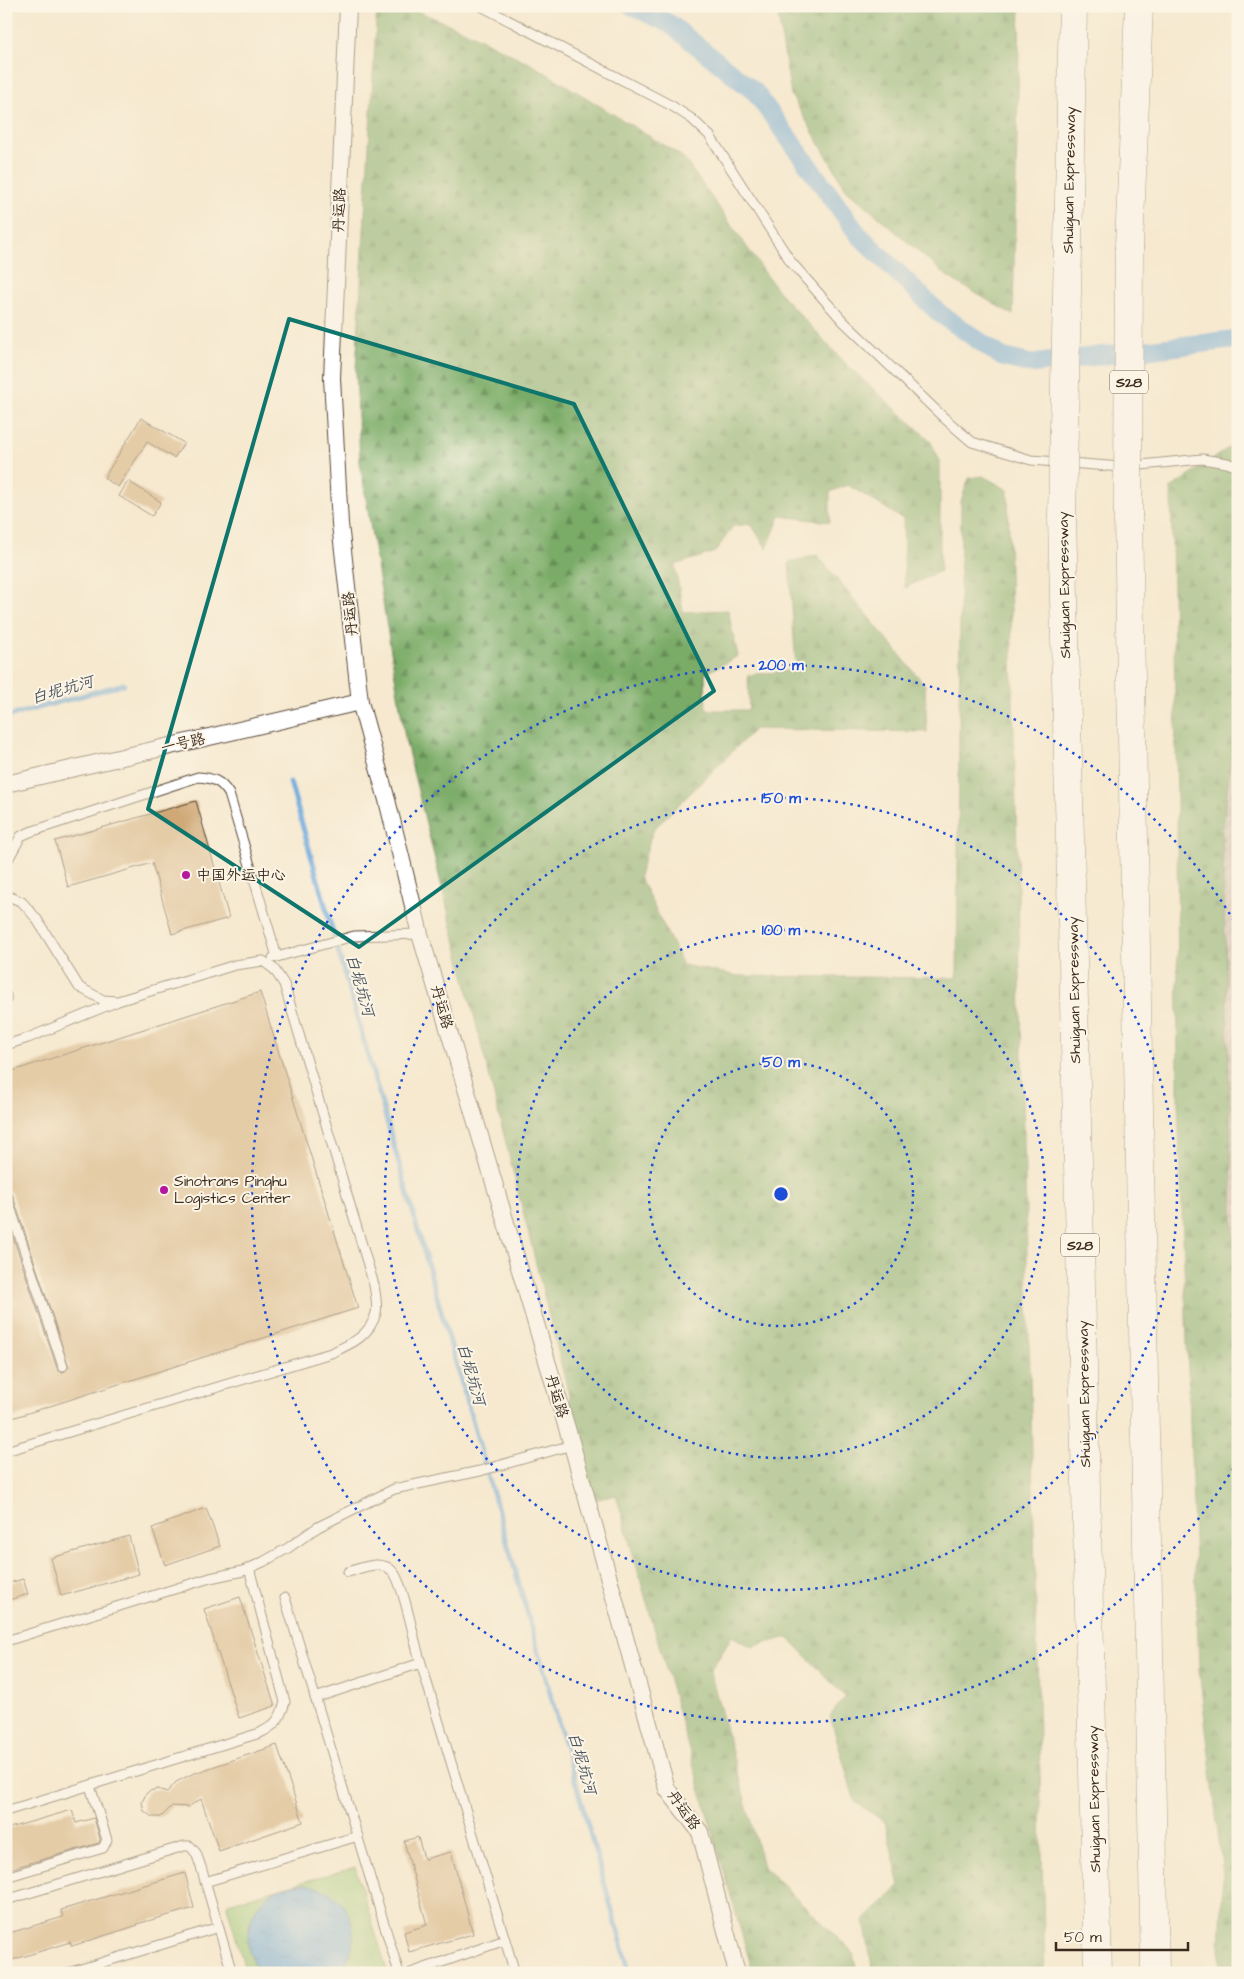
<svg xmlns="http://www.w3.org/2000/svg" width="1244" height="1979" font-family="'Architects Daughter','LXGW WenKai TC',sans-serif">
	<defs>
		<pattern id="industrial-furrows" width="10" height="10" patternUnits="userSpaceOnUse" patternTransform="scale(1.25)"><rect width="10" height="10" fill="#cfc0ba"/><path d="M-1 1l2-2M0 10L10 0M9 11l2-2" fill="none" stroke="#b3a59f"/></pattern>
		<pattern id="forest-firs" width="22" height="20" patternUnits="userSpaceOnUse" patternTransform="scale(1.25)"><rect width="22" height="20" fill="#7aac68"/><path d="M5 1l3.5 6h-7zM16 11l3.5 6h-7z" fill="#658c55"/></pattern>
		<pattern id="water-ripples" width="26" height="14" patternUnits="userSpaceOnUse" patternTransform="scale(1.25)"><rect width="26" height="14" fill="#6ba8dc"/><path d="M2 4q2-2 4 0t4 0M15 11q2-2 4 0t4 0" fill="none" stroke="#5989b2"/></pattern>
	</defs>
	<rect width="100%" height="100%" fill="#fcf5e5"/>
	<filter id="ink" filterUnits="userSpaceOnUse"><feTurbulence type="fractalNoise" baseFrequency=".02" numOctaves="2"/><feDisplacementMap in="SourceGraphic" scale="10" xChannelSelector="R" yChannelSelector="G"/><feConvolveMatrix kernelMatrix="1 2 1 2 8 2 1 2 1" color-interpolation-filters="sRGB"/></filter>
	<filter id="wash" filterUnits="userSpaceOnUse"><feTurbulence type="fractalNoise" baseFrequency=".0096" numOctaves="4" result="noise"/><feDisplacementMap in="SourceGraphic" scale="20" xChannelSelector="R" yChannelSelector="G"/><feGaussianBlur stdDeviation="1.12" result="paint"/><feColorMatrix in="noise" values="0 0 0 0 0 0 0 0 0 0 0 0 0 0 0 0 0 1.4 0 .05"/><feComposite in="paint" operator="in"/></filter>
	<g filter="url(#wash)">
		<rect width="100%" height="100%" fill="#f6e9d0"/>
		<polygon fill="url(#industrial-furrows)" points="1238,696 1238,1399 1222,833"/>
		<polygon fill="#98c878" stroke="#6a794b" points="355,1867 388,1973 246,1973 227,1906 228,1903"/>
		<g fill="url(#forest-firs)" stroke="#5a6b43">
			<polygon points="377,6 407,7 463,30 533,65 683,157 778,291 848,366 930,440 940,461 940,571 905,588 903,519 848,485 830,492 830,522 780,516 767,549 751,524 733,526 715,552 675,565 683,612 728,610 738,656 705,674 706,710 749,710 748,675 796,670 789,562 817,555 925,685 927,732 755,729 653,830 639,876 683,965 739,976 957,978 961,501 969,478 983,476 1008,490 1045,1973 873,1973 864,1920 900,1886 885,1822 855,1802 830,1716 845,1697 788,1637 752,1647 732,1636 710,1671 763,1866 853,1952 857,1973 753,1973 616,1495 595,1500 406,743 360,462 356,370"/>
			<polygon points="778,6 1020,6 1013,315 948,277 846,189 791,95 777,10"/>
			<polygon points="1238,441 1238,696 1222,833 1238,1399 1238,1973 1219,1973 1223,1875 1199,1669 1178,1101 1177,800 1171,488"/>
		</g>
		<path fill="url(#water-ripples)" stroke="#53697d" d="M305 1884C317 1887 328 1890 337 1899 359 1918 357 1952 339 1973H262C239 1951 246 1910 271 1893 282 1886 293 1885 305 1884Z"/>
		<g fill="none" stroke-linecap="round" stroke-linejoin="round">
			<g stroke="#6ba8dc" stroke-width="5">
				<polyline points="6,717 124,684"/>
				<polyline points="290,782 630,1973"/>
			</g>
			<polyline stroke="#6ba8dc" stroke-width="19" points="632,6 670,24 755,92 858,234 939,313 1002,357 1031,364 1238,339"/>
		</g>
		<g id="blocks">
			<g fill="#cfa876">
				<polygon points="141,418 184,443 174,458 147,442 118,487 104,478"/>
				<polygon points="128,481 161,502 152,516 119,496"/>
				<polygon points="196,801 229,918 172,934 152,863 68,887 55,841"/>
				<polygon points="260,992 358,1308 6,1420 6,1216 57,1368 59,1371 64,1372 69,1367 12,1193 6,1189 6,1073"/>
				<polygon points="206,1508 220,1546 165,1565 152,1528"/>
				<polygon points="129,1536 139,1574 61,1596 51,1558"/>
				<polygon points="23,1579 28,1594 6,1601 6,1584"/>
				<polygon points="240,1597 275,1706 239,1718 204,1609"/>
				<polygon points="277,1745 303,1822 219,1851 201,1799 188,1807 172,1806 161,1817 152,1817 144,1811 142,1802 146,1794 149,1791 158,1789 167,1792 176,1782 192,1774"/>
				<polygon points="72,1810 76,1823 94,1818 100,1839 99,1843 6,1870 6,1829"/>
				<polygon points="418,1837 424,1859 451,1852 473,1934 409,1952 404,1932 427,1925 404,1841"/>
				<polygon points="185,1873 194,1908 137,1924 138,1925 72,1946 70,1942 6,1962 6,1934 63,1917 61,1910"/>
			</g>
		</g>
	</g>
	<g filter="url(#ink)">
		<use href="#blocks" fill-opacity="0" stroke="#574739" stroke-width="1"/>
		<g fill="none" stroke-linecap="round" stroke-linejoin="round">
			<g stroke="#574739" stroke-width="11">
				<g id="lane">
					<polyline points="481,6 672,106 692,119 710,136 791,262 843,321 943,417 972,442 1031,460 1121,467 1202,459 1227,463 1238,467"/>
					<path d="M6 863 21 836 30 832 198 777C213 778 221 781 229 794L277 957"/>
					<path d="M6 895 22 902 36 918 79 987 103 1000 118 1001 235 965 263 961 274 969 284 984 374 1285C375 1293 378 1305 376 1313 370 1336 351 1344 331 1353L6 1451"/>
					<polyline points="273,958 354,936 420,934"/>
					<polyline points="6,996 6,1000"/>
					<polyline points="6,1045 28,1038 116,1002"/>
					<polyline points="6,1195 63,1366"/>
					<path d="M348 1572C362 1568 383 1558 394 1573 404 1586 414 1641 420 1660 452 1764 483 1869 515 1973"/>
					<polyline points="285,1598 399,1973"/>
					<polyline points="6,1641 210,1578 243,1571 263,1562 288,1548 318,1527 394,1489 480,1471 572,1445"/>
					<polyline points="315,1698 421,1663"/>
					<path d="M6 1811 260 1733C276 1725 280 1719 285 1702L249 1568"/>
					<polyline points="6,1877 103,1848 107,1840 90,1786"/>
					<polyline points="205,1882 358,1836"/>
					<polyline points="6,1900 184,1846 190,1846 196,1853 201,1867 232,1973"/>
					<polyline points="68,1973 219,1927"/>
					<polyline points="411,1973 505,1940"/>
				</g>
			</g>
			<g stroke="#574739" stroke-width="18">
				<g id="street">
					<polyline points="348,6 332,378 340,524 360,702 387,800 420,934 572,1445 667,1789 700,1832 737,1973"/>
					<polyline points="6,784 360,702"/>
				</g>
			</g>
			<g stroke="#574739" stroke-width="29">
				<g id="highway">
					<polyline points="1129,246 1139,6"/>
					<polyline points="1068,248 1073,6"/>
					<polyline points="1062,517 1098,1973"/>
					<polyline points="1128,517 1155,1973"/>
				</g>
			</g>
			<use href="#lane" stroke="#fff" stroke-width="9"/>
			<use href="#street" stroke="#fff" stroke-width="16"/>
			<use href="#highway" stroke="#fff" stroke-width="28"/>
			<g stroke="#574739" stroke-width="29" stroke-linecap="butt">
				<g id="highway-bridge">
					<polyline points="1062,517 1068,248"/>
					<polyline points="1128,517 1129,246"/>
				</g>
			</g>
			<use href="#highway-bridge" stroke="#fff" stroke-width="28"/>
		</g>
	</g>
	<path d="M0 0H1244V1979H0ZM289 319 574 404 714 691 359 947 148 809Z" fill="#f6e9d0" fill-opacity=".55" fill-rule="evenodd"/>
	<path fill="none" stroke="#0f766e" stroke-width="4" stroke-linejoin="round" d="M289 319 574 404 714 691 359 947 148 809Z"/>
	<g fill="none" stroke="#1d4ed8" stroke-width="2.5" stroke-dasharray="2.5 5">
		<circle cx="781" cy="1194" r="132"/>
		<circle cx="781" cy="1194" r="264"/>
		<circle cx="781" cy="1194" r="396"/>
		<path d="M1237 1462A529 529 0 1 1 1237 926"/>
	</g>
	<g fill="#b5179e" stroke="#fcf5e5" stroke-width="2">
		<circle cx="186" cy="875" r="5"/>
		<circle cx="164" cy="1190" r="5"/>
	</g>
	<g text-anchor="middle" stroke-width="4" stroke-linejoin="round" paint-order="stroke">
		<g fill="#fcf5e5" stroke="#75675a" stroke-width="1">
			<rect x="1110" y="370.5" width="38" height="23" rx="4"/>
			<rect x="1061" y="1233.5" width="38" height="23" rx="4"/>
		</g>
		<g font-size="14" font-weight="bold" fill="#3b2a1e">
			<text x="1129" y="387">S28</text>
			<text x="1080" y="1250">S28</text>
		</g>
		<g font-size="15" fill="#3b2a1e" stroke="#fcf5e5">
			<text transform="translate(1069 180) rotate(-89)" y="5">Shuiguan Expressway</text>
			<text transform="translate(339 210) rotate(-88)" y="5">丹运路</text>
			<text transform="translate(1064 585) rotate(-91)" y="5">Shuiguan Expressway</text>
			<text transform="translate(350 614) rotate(-96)" y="5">丹运路</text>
			<text transform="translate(183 743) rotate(-13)" y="5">一号路</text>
			<text transform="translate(1074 990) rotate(-91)" y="5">Shuiguan Expressway</text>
			<text transform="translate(442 1007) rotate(74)" y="5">丹运路</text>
			<text transform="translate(1084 1394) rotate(-91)" y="5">Shuiguan Expressway</text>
			<text transform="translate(557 1396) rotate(73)" y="5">丹运路</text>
			<text transform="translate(1094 1799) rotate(-91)" y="5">Shuiguan Expressway</text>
			<text transform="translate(684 1810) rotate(54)" y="5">丹运路</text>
		</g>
		<g font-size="15" fill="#3b2a1e" stroke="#fcf5e5" text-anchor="start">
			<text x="196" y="880">中国外运中心</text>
			<text x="174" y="1186">Sinotrans Pinghu<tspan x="174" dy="17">Logistics Center</tspan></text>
		</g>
		<g font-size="16" font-style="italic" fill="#4c5660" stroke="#fcf5e5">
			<text transform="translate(62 689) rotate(-16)" y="6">白坭坑河</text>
			<text transform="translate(361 985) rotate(74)" y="6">白坭坑河</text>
			<text transform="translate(472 1374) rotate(74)" y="6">白坭坑河</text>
			<text transform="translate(583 1763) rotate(74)" y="6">白坭坑河</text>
		</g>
	</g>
	<circle cx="781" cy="1194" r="8" fill="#1d4ed8" stroke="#fcf5e5" stroke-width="2.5"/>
	<g font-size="15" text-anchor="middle" font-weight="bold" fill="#1d4ed8" stroke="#fcf5e5" stroke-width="4" stroke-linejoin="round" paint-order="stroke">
		<text x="781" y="670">200 m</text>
		<text x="781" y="803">150 m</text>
		<text x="781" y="935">100 m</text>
		<text x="781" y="1067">50 m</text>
	</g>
	<rect width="1244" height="1979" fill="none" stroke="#fcf5e5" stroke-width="25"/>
	<path d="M1056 1942v8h132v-8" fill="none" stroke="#3b2a1e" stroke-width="2.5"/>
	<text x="1064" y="1942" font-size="15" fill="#3b2a1e" stroke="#fcf5e5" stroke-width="4" paint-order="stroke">50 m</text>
</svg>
